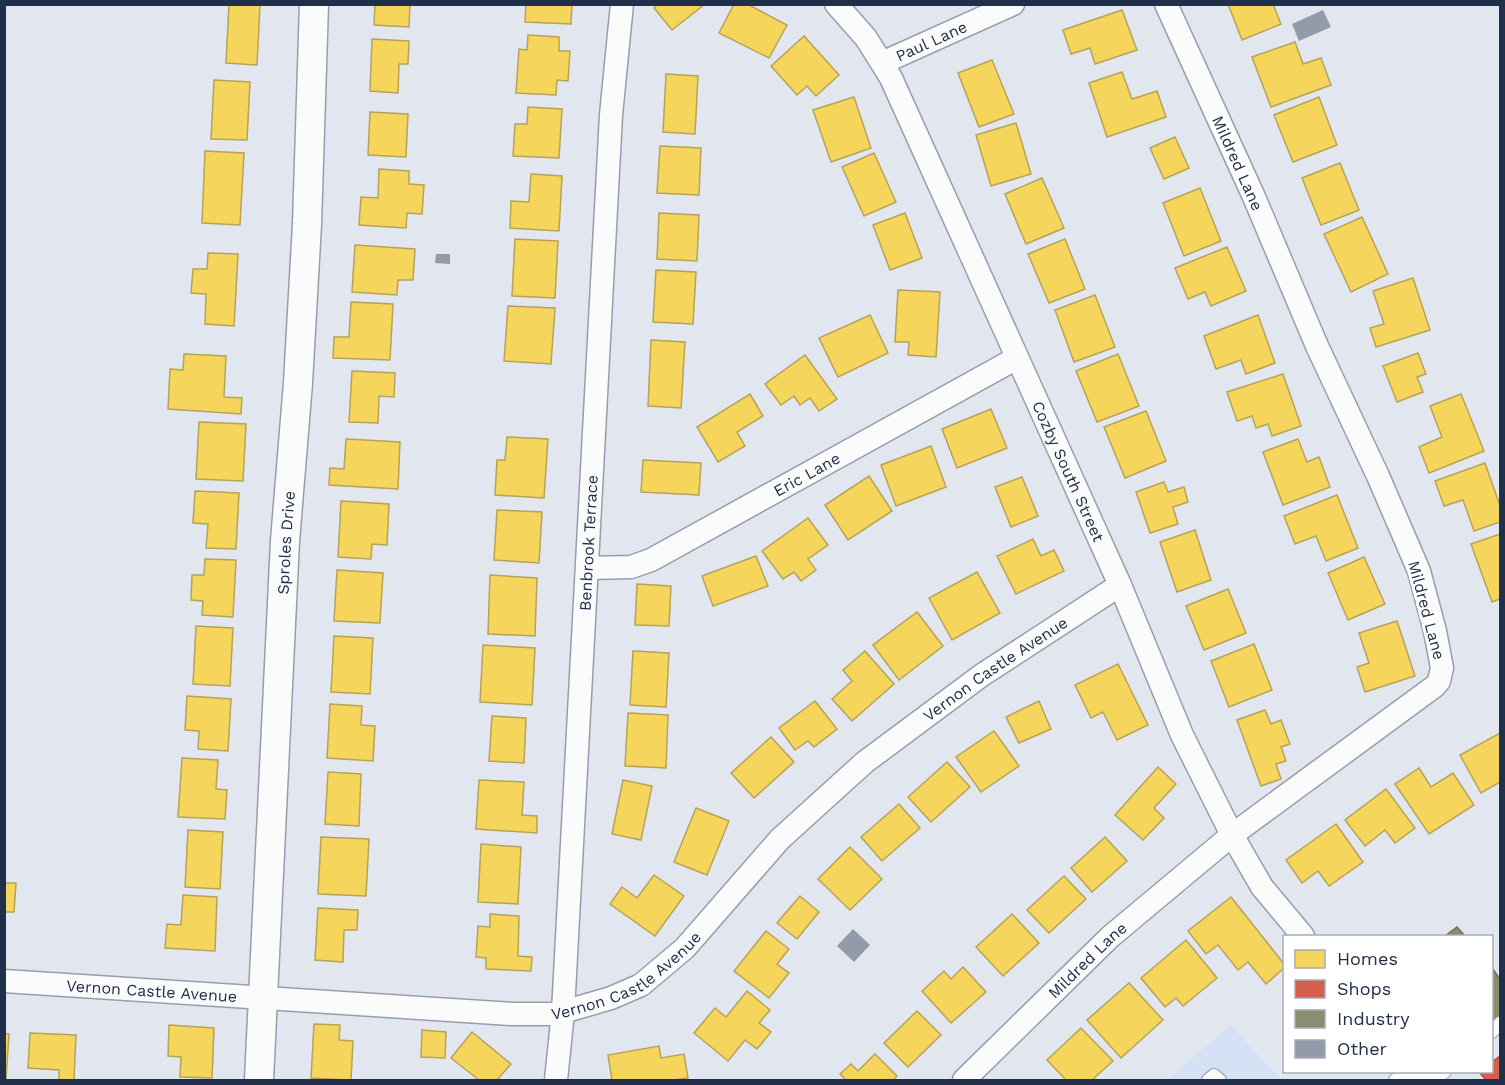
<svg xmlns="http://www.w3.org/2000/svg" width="1505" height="1085" font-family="'Work Sans',sans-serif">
	<rect width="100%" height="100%" fill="#e2e6ee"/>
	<polygon fill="#d5e1f5" points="1230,1025 1282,1080 1167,1080"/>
	<g fill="#f6d55c" stroke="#b6a357" stroke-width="1.5">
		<polygon points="229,4 260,5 257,65 226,63"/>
		<polygon points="375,4 410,4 409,27 374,25"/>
		<polygon points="526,4 572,4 571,24 525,22"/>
		<polygon points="658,4 705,4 672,30 654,8"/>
		<polygon points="734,4 747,4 787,25 769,58 719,33"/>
		<polygon points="1228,4 1273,4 1281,24 1242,40"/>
		<polygon points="1122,10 1137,50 1095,64 1090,48 1071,54 1063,30"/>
		<polygon points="528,35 559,37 559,51 570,51 568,81 557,80 556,95 516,93 519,49 527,50"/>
		<polygon points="804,36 839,75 816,96 807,86 797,95 771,66"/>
		<polygon points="372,39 409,41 408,64 399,64 398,93 370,91"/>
		<polygon points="1295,42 1303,64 1321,58 1331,85 1271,107 1252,57"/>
		<polygon points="992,60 1014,114 979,127 958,73"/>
		<polygon points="1122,72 1132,99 1157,91 1166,117 1107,137 1089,83"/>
		<polygon points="666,74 698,76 695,134 663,132"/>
		<polygon points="214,80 250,82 247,140 211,139"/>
		<polygon points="854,97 871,148 831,162 813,110"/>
		<polygon points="1319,97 1337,145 1293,162 1274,115"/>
		<polygon points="528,107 562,109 559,158 513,156 515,124 527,124"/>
		<polygon points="370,112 408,114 406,157 368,155"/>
		<polygon points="1016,123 1031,174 991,186 976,135"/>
		<polygon points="1175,137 1189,168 1164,179 1150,148"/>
		<polygon points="660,146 701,148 699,195 657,193"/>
		<polygon points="205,151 244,153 240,225 202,223"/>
		<polygon points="874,153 896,202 864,216 842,167"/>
		<polygon points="1340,163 1359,210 1321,225 1302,178"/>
		<polygon points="379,169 409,171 409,184 424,185 422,214 407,213 406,228 359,225 361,197 378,198"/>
		<polygon points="531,174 562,176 559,231 510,228 511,201 529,202"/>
		<polygon points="1042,178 1064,228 1026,244 1005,194"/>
		<polygon points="1200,188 1221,241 1184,256 1163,203"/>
		<polygon points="659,213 699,215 697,261 657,259"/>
		<polygon points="905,213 922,258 890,270 873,225"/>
		<polygon points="1362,217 1388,274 1351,292 1324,234"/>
		<polygon points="515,239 558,241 555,298 512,296"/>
		<polygon points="1065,239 1085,289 1049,303 1028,254"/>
		<polygon points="355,245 415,249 413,280 398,280 397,295 352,292"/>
		<polygon points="1227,247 1246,291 1211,306 1205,292 1188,299 1175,268"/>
		<polygon points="208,253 238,254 234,326 205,324 206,294 191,293 193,269 207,269"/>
		<polygon points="656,270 696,272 693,324 653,322"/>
		<polygon points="1413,278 1430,330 1376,347 1370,328 1384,324 1373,291"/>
		<polygon points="898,290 940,292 936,357 908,355 909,342 895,342"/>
		<polygon points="1095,295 1115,347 1074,362 1055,310"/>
		<polygon points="351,302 393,304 390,360 333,358 334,337 349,337"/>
		<polygon points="508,306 555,308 551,364 504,361"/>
		<polygon points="870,315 888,353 838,377 819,338"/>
		<polygon points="1258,315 1275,363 1246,374 1241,360 1216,369 1204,336"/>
		<polygon points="651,340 685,342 681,408 648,406"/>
		<polygon points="1418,353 1426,374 1417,377 1423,392 1397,402 1383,366"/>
		<polygon points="184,354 226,356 224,397 242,398 241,414 168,409 170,369 183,370"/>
		<polygon points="1118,354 1139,406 1097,422 1076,371"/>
		<polygon points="805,355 837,399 819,411 810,398 800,405 794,396 781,405 765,384"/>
		<polygon points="352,371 395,373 394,397 379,396 378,423 349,422"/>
		<polygon points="1283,374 1301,426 1272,436 1268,424 1256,428 1252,416 1237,421 1227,392"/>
		<polygon points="750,394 763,416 737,432 745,446 718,462 697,427"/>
		<polygon points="1461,394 1484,451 1429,473 1419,447 1442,437 1430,406"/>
		<polygon points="991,409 1007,448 957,468 942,429"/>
		<polygon points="1146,411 1166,461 1125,478 1104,427"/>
		<polygon points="199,422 246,424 243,481 196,479"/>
		<polygon points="507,437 548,439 544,498 495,495 497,460 505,460"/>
		<polygon points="346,439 400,442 398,489 329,485 330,468 344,469"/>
		<polygon points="1298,439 1307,462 1319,457 1330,487 1283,505 1263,452"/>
		<polygon points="931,446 946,487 896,506 881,465"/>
		<polygon points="643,460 701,463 699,495 641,492"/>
		<polygon points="1485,463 1500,506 1500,522 1474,531 1463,500 1444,506 1435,481"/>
		<polygon points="869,476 892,511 848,540 825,505"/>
		<polygon points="1022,477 1038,516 1011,527 995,487"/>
		<polygon points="1164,482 1168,492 1184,487 1188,502 1173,507 1178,524 1150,533 1136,492"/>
		<polygon points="195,491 239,493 236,549 206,548 208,524 193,523"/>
		<polygon points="1337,495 1358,548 1326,561 1316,536 1295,544 1284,516"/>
		<polygon points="341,501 389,504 387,545 372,544 371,559 338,557"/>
		<polygon points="497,510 542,512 539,563 494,560"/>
		<polygon points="808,518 828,545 808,559 816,570 801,581 794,572 783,579 762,551"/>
		<polygon points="1195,530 1211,580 1177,592 1160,542"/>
		<polygon points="1500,534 1500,599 1492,602 1471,544"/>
		<polygon points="1033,539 1041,556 1054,550 1064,571 1016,594 997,556"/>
		<polygon points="756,556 768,586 713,606 702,576"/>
		<polygon points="1364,557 1385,604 1348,620 1328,573"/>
		<polygon points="205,559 236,560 233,617 202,615 203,601 191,600 192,575 204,575"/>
		<polygon points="337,570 383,573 380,623 334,621"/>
		<polygon points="977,572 1000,613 952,640 929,598"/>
		<polygon points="490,575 537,578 535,636 488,634"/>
		<polygon points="637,584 671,586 669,626 635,625"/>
		<polygon points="1228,589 1246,633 1204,650 1186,606"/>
		<polygon points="917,612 943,646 899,680 873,645"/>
		<polygon points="1397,621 1415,676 1365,692 1357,667 1369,663 1359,633"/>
		<polygon points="196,626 233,628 230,686 193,684"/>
		<polygon points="334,636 373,638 370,694 331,692"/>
		<polygon points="1254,644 1272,690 1229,707 1211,661"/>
		<polygon points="483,645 535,648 532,705 480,702"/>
		<polygon points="633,651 669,653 666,707 630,705"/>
		<polygon points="865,651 894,684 852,721 832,699 852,681 843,670"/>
		<polygon points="1118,664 1148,725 1117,740 1103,712 1091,718 1075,685"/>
		<polygon points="187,696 231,699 228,751 198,749 199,731 185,730"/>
		<polygon points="815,701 837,729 814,747 808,741 795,750 779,728"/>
		<polygon points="1039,701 1051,729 1019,743 1006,717"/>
		<polygon points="330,704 362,706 361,725 375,726 373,761 327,758"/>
		<polygon points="1265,710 1271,724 1281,720 1290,744 1281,747 1286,761 1276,764 1281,779 1261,786 1237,720"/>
		<polygon points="628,713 668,715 666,768 625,766"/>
		<polygon points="492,716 526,718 524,763 489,761"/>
		<polygon points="994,731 1019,766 981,792 956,757"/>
		<polygon points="1500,733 1500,782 1481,793 1460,755"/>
		<polygon points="771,737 794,762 754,798 731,773"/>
		<polygon points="182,758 218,760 216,789 227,790 225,819 178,817"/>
		<polygon points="947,762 970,787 931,822 908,797"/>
		<polygon points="1158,767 1176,784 1154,808 1164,818 1143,840 1115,815"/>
		<polygon points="1419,768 1431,787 1453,773 1474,805 1429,834 1395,784"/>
		<polygon points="328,772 361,774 359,826 325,824"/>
		<polygon points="479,780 524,782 522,815 537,816 537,833 476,829"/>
		<polygon points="623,780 652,786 641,840 612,834"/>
		<polygon points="1386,789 1415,828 1395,843 1385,830 1365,846 1345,820"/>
		<polygon points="899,804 920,828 882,861 861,837"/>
		<polygon points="696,808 729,821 707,875 674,862"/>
		<polygon points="1336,824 1363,862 1329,886 1318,871 1302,883 1286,860"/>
		<polygon points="188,830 223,832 220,889 185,887"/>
		<polygon points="321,837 369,839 366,896 318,894"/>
		<polygon points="1105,837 1127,861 1092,892 1071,868"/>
		<polygon points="481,844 521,847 518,904 478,902"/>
		<polygon points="850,847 882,879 850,910 818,879"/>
		<polygon points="654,875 684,896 655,936 610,904 622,887 637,898"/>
		<polygon points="1064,876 1086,899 1049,933 1027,910"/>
		<polygon points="4,883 16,883 14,912 4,912"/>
		<polygon points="183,895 217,897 215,951 165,948 167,924 181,925"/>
		<polygon points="800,896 819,912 797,939 777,923"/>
		<polygon points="1231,897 1284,964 1284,968 1266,984 1248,962 1238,970 1218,945 1206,954 1188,931"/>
		<polygon points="318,908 358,910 357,930 344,930 343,962 315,960"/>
		<polygon points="490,914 519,916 518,956 532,957 531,971 486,969 486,958 476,957 478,926 490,927"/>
		<polygon points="1012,914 1039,943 1003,976 976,947"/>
		<polygon points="766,931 789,949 777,964 789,973 769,998 734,971"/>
		<polygon points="1186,940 1217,978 1183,1006 1176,998 1165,1007 1141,978"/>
		<polygon points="963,967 986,992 951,1023 922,991 944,971 951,979"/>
		<polygon points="1129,983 1163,1020 1121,1058 1087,1020"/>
		<polygon points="747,991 770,1010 759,1023 771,1032 757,1049 745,1040 728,1061 694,1033 715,1008 726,1017"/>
		<polygon points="917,1011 941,1035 908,1067 884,1043"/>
		<polygon points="314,1024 340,1025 339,1040 353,1041 351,1080 311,1078"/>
		<polygon points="169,1025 214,1028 212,1078 180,1077 181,1057 168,1056"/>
		<polygon points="1081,1028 1113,1061 1092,1080 1066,1080 1047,1060"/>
		<polygon points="422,1030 446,1032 445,1058 421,1057"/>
		<polygon points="472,1032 511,1064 497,1080 479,1080 451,1058"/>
		<polygon points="30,1033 76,1035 74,1080 59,1080 59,1070 28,1068"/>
		<polygon points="4,1034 9,1034 6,1079 4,1079"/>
		<polygon points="659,1046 661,1058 684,1054 688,1078 672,1080 612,1080 608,1055"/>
		<polygon points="875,1054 897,1076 893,1080 846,1080 840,1074 851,1064 858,1071"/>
	</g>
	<polygon fill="#d6604d" stroke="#9f514c" stroke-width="1.5" points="1500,1056 1500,1080 1486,1080 1479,1072 1492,1072 1492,1062"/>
	<g fill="#8c8c6e" stroke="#6c7063" stroke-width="1.5">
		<polygon points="1457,927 1465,936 1445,936"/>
		<polygon points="1492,968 1500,979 1500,1017 1492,1025"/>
	</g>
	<g fill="#939baa">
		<polygon points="1323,10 1331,27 1299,41 1292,24"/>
		<polygon points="436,254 450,254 450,264 435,263"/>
		<polygon points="853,929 870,945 854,962 837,946"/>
	</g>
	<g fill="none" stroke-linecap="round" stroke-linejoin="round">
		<g stroke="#969eae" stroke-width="14">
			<g id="service">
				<polyline points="1492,1032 1500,1023"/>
				<polyline points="1208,1080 1214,1075 1220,1080"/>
				<polyline points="1395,1080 1405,1072"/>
				<polyline points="1433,1080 1445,1072"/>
			</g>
		</g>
		<g stroke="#969eae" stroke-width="25">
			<g id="minor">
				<path id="s1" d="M836 4 866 38 891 78 1120 585 1182 735 1232 835 1262 887 1303 936"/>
				<path id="s2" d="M882 63 1013 4"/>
				<path id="s3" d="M588 568 631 567 651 560 1017 358"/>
				<path id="s4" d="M4 981 512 1014H551L563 1012 611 998 641 985 685 948 780 839 865 762 982 675 1120 585"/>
				<polyline points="1415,1072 1423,1080"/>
				<path id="s5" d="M556 1080 563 1012 611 115 622 4"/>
				<path id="s6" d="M964 1080 1110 937 1232 835 1435 686 1439 681 1442 668 1435 631 1419 571 1378 476 1317 346 1254 197 1166 4"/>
			</g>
		</g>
		<g stroke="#969eae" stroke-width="31">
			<g id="tertiary">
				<path id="s7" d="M259 1080 285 541 298 383 307 224 314 4"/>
			</g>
		</g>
		<use href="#service" stroke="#fbfbfc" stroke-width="12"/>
		<use href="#minor" stroke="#fbfbfc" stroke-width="22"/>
		<use href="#tertiary" stroke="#fbfbfc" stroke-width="28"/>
	</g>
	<g text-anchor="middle" stroke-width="6" stroke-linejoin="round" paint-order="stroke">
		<g font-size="16" fill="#202f4a" stroke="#fff">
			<text dy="6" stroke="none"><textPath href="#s2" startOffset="54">Paul Lane</textPath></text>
			<text transform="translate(1238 163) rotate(66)" y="6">Mildred Lane</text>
			<text dy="6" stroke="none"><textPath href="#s1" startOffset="524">Cozby South Street</textPath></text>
			<text dy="6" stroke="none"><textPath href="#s3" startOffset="242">Eric Lane</textPath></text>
			<text dy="6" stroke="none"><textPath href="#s7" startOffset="538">Sproles Drive</textPath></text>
			<text dy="6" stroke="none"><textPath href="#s5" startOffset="538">Benbrook Terrace</textPath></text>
			<text transform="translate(1427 610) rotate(75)" y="6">Mildred Lane</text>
			<text dy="6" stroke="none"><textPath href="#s4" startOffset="1120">Vernon Castle Avenue</textPath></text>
			<text dy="6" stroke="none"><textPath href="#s6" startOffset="172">Mildred Lane</textPath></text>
			<text dy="6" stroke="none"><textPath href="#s4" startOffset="634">Vernon Castle Avenue</textPath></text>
			<text dy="6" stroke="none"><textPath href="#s4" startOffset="148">Vernon Castle Avenue</textPath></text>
		</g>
	</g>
	<rect width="1505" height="1085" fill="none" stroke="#202f4a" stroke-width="12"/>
	<rect x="1283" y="935" width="210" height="138" fill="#ffffff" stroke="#a6acb7" stroke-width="1.5"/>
	<rect x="1295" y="950" width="30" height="18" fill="#f6d55c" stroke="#a6acb7" stroke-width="1.5"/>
	<text x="1337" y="965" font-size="18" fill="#202f4a">Homes</text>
	<rect x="1295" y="980" width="30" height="18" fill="#d6604d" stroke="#a6acb7" stroke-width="1.5"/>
	<text x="1337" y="995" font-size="18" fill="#202f4a">Shops</text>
	<rect x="1295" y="1010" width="30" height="18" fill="#8c8c6e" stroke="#a6acb7" stroke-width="1.5"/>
	<text x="1337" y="1025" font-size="18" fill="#202f4a">Industry</text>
	<rect x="1295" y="1040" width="30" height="18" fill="#939baa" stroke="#a6acb7" stroke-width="1.5"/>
	<text x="1337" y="1055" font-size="18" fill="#202f4a">Other</text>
</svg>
